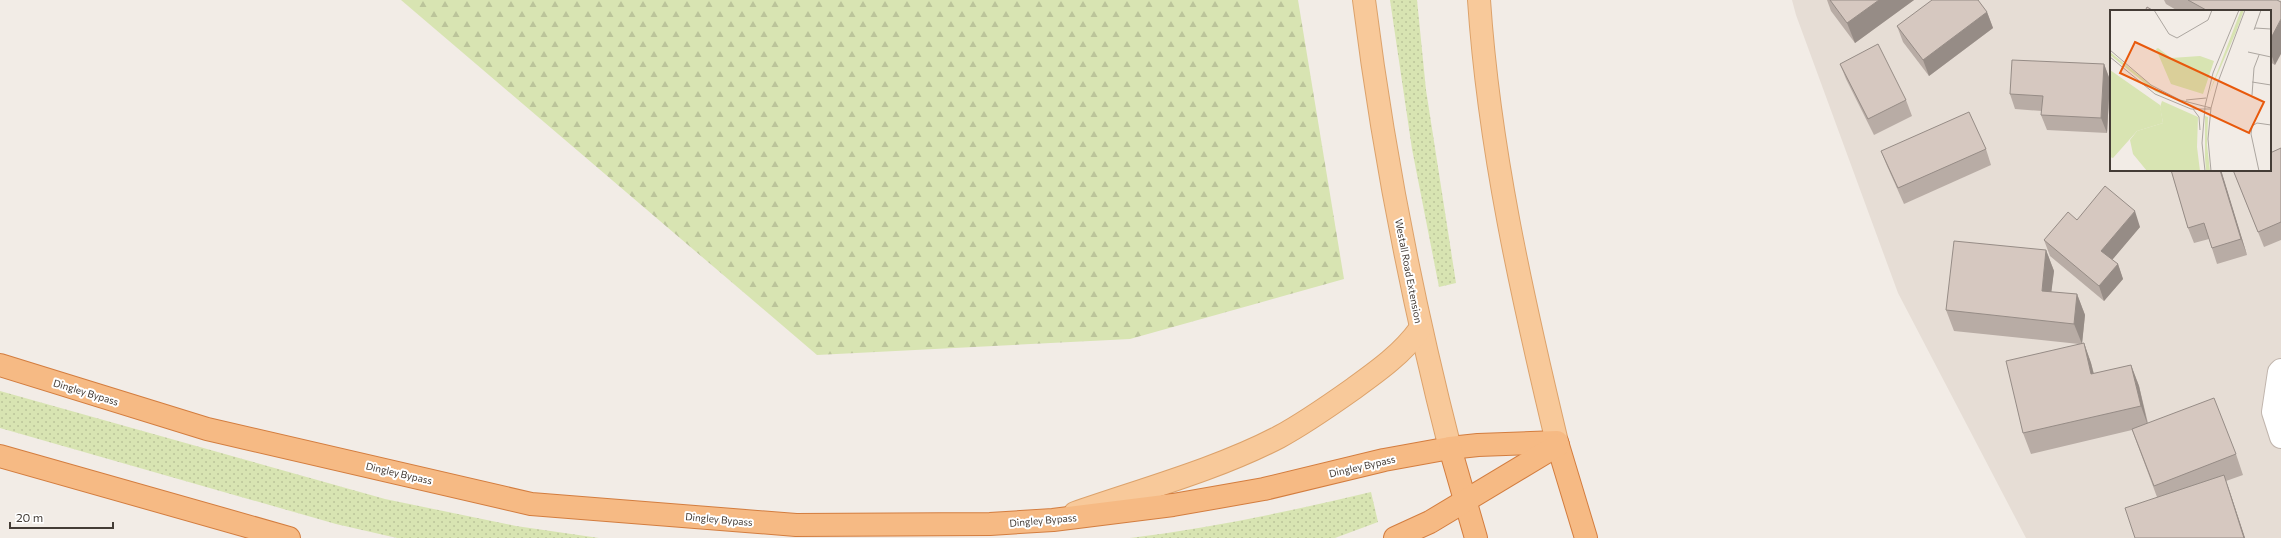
<svg xmlns="http://www.w3.org/2000/svg" width="2281" height="538" font-family="Commissioner,sans-serif">
	<defs>
		<pattern id="grass-dots" width="8" height="8" patternUnits="userSpaceOnUse"><rect width="8" height="8" fill="#d8e4b2"/><path d="M2 2h.1M6 6h.1" fill="none" stroke="#bbc49a" stroke-width="1.8" stroke-linecap="round"/></pattern>
		<pattern id="forest-firs" width="22" height="20" patternUnits="userSpaceOnUse"><rect width="22" height="20" fill="#d8e4b2"/><path d="M5 1l3.5 6h-7zM16 11l3.5 6h-7z" fill="#bbc49a"/></pattern>
	</defs>
	<rect width="100%" height="100%" fill="#f2ece6"/>
	<path fill="#e6ddd5" fill-rule="evenodd" d="M1792 0H2281V538H2026L1898 293 1796 15ZM2111 11H2270V170H2111Z"/>
	<g fill="url(#grass-dots)">
		<polygon points="1390,0 1417,0 1426,90 1456,283 1439,287 1412,149"/>
		<polygon points="0,391 385,499 516,526 599,538 397,538 336,524 0,428"/>
		<path d="M1371 492 1378 522 1335 538H1130C1212 528 1291 511 1371 492Z"/>
	</g>
	<polygon fill="url(#forest-firs)" points="401,0 1298,0 1344,279 1130,339 817,355"/>
	<g fill="none" stroke-linecap="round" stroke-linejoin="round">
		<g stroke="#c0b5ad" stroke-width="24">
			<polyline id="minor" points="2281,370 2279,372 2273,412 2281,437"/>
		</g>
		<g stroke="#dca26b" stroke-width="24">
			<g id="primary">
				<path d="M1364 0C1383 152 1412 300 1450 448"/>
				<path d="M1479 0C1489 149 1522 296 1557 442"/>
				<path d="M1075 513C1141 490 1218 469 1279 437 1305 423 1329 406 1353 389 1378 371 1402 354 1420 329"/>
			</g>
		</g>
		<g stroke="#d37d3f" stroke-width="24">
			<g id="trunk">
				<polyline points="0,365 207,429 531,504 796,525 990,524 1053,520 1173,505 1264,489 1384,460 1450,448 1478,445 1557,442 1586,538"/>
				<polyline points="1450,448 1476,538"/>
				<polyline points="0,456 289,538"/>
				<polyline points="1395,538 1430,522 1558,445"/>
			</g>
		</g>
		<use href="#minor" stroke="#fff" stroke-width="22"/>
		<use href="#primary" stroke="#f8c99a" stroke-width="22"/>
		<use href="#trunk" stroke="#f6ba84" stroke-width="22"/>
	</g>
	<g fill="#b8aca5">
		<polygon points="1827,0 1914,0 1855,43 1831,11"/>
		<polygon points="2164,0 2277,0 2275,65 2270,62 2270,11 2178,11 2166,4"/>
		<polygon points="1987,12 1993,28 1929,76 1903,42 1897,26"/>
		<polygon points="1840,64 1906,100 1912,116 1874,135 1846,79"/>
		<polygon points="2104,64 2110,80 2107,133 2047,130 2041,115 2042,111 2015,109 2010,94"/>
		<polygon points="2281,148 2281,240 2264,247 2233,170"/>
		<polygon points="1986,149 1991,165 1904,204 1887,166 1881,151"/>
		<polygon points="2171,170 2221,170 2247,255 2217,264 2209,239 2194,243 2188,228"/>
		<polygon points="2077,220 2140,227 2112,260 2118,264 2123,279 2104,301 2050,256 2044,240"/>
		<polygon points="2046,250 2054,271 2051,292 2077,294 2085,315 2082,343 2084,343 2091,363 2094,374 2131,365 2139,386 2148,423 2236,454 2243,475 2226,481 2245,538 2135,538 2157,497 2132,430 2031,454 2023,433 2079,344 1954,331 1946,310"/>
	</g>
	<g fill="#968c86">
		<polygon points="1879,0 1914,0 1855,43 1847,23"/>
		<polygon points="1987,12 1993,28 1929,76 1923,60"/>
		<polygon points="2281,19 2281,54 2275,65 2270,51 2270,40"/>
		<polygon points="2104,64 2110,80 2107,133 2101,118"/>
		<polygon points="2220,170 2221,170 2247,255 2241,239"/>
		<polygon points="2135,211 2140,227 2107,266 2101,251"/>
		<polygon points="2046,250 2054,271 2049,311 2042,291"/>
		<polygon points="2118,264 2123,279 2104,301 2099,286"/>
		<polygon points="2077,294 2085,315 2082,344 2074,324"/>
		<polygon points="2084,343 2091,363 2099,395 2091,374"/>
		<polygon points="2131,365 2139,386 2148,426 2141,406"/>
		<polygon points="2224,475 2231,495 2245,538 2244,538"/>
	</g>
	<g fill="#d6c8c0" stroke="#968c86">
		<polygon points="1830,0 1879,0 1847,23"/>
		<polygon points="1932,0 1978,0 1987,12 1923,60 1897,26"/>
		<polygon points="2188,0 2277,0 2281,2 2281,19 2270,40 2270,11 2208,11"/>
		<polygon points="2147,7 2154,11 2145,11"/>
		<polygon points="1878,44 1906,100 1868,119 1840,64"/>
		<polygon points="2012,60 2104,64 2101,118 2041,115 2043,96 2010,94"/>
		<polygon points="1969,112 1986,149 1898,188 1881,151"/>
		<polygon points="2281,148 2281,222 2258,232 2233,170 2270,170 2270,153"/>
		<polygon points="2171,170 2220,170 2241,239 2212,248 2204,223 2188,228"/>
		<polygon points="2105,186 2135,211 2101,251 2118,264 2099,286 2044,240 2068,212 2077,220"/>
		<polygon points="1954,241 2046,250 2042,291 2077,294 2074,324 1946,310"/>
		<polygon points="2084,343 2091,374 2131,365 2141,406 2023,433 2006,361"/>
		<polygon points="2214,398 2236,454 2154,486 2132,429"/>
		<polygon points="2224,475 2244,538 2135,538 2125,508"/>
	</g>
	<g text-anchor="middle" stroke-width="4" stroke-linejoin="round" paint-order="stroke">
		<g font-size="10" fill="#443c36" stroke="#fff">
			<text transform="translate(1409 271) rotate(79)" y="4">Westall Road Extension</text>
			<text transform="translate(86 392) rotate(17)" y="4">Dingley Bypass</text>
			<text transform="translate(1362 466) rotate(-13)" y="4">Dingley Bypass</text>
			<text transform="translate(399 473) rotate(13)" y="4">Dingley Bypass</text>
			<text transform="translate(719 519) rotate(5)" y="4">Dingley Bypass</text>
			<text transform="translate(1043 520) rotate(-5)" y="4">Dingley Bypass</text>
		</g>
	</g>
	<g transform="translate(2110 10)">
		<rect width="161" height="161" fill="#f2ece6"/>
		<path d="M131 0H134L126 22 98 86ZM0 42 47 80 89 98 46 82 0 45ZM0 60 50 95 53 113 27 121 3 148 0 147ZM95 106 98 107 97 135 100 161H96L95 148Z" fill="#d8e4b2"/>
		<path d="M48 38 61 48 90 46 104 51 93 84 61 74 46 39ZM52 91 88 107 87 137 90 161H37L23 144 20 130 27 121 53 113 50 97Z" fill="#d8e4b2"/>
		<path fill="none" stroke="#aca6a0" stroke-width="1" d="M44 0 59 24 67 28 98 10 102 0M145 18 161 19M144 20 151 0M0 40 41 75 70 90 101 98 98 129 101 161M138 42 161 47M0 47 45 84 81 99H101M142 72 161 75M142 85 144 58 149 45M76 90 96 88M95 96 103 63 129 0M95 97 92 133 95 161M101 98 108 72 135 0M83 99 89 107 90 120M149 161 141 124 142 116 147 113 161 115"/>
		<path fill="#e8590c" fill-opacity="0.15" stroke="#e8590c" stroke-width="2" d="M25 32 154 92 139 123 10 63Z"/>
		<rect width="161" height="161" fill="none" stroke="#443c36" stroke-width="2"/>
	</g>
	<path d="M10 522v6h103v-6" fill="none" stroke="#443c36" stroke-width="2"/>
	<text x="16" y="522" font-size="12" fill="#443c36" stroke="#ffffff" stroke-width="3" paint-order="stroke">20 m</text>
</svg>
